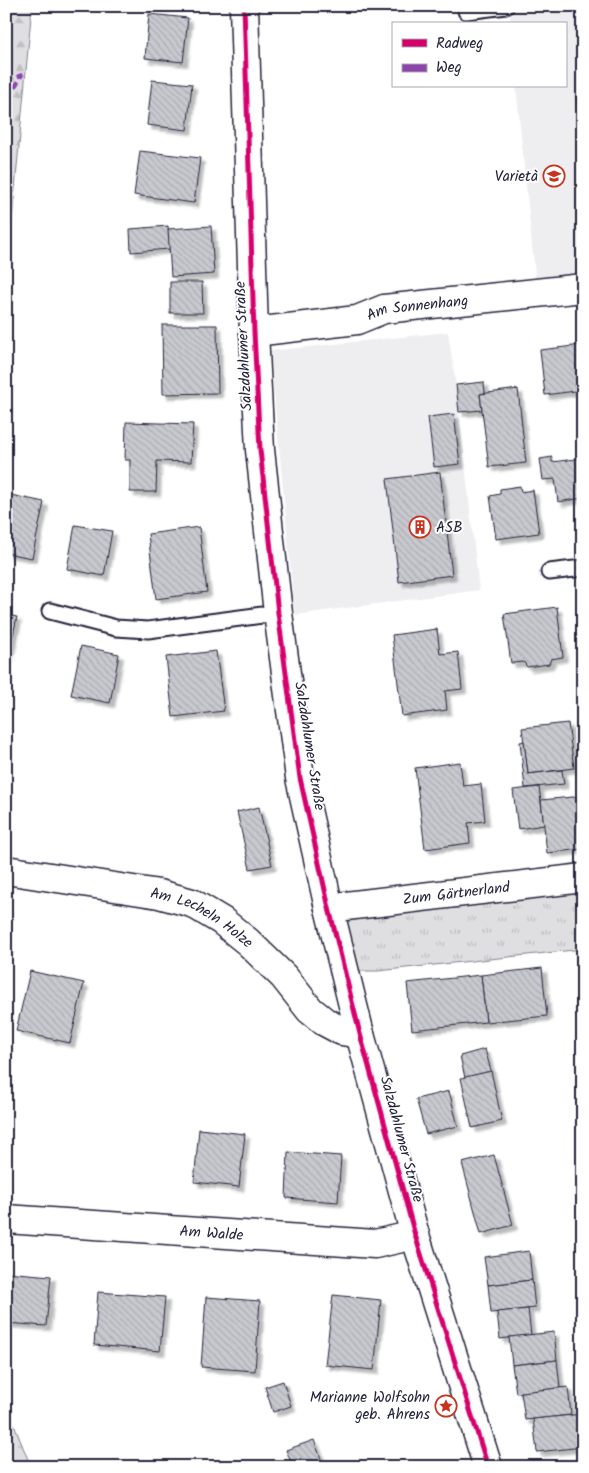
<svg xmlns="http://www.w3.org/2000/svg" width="589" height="1473" font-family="Kalam,sans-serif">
	<defs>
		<pattern id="grass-tufts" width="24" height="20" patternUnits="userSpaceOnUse" patternTransform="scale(1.25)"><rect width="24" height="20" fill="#dfdfe2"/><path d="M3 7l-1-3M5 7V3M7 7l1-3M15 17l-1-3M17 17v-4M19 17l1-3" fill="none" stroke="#bfbfc3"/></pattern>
		<pattern id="forest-firs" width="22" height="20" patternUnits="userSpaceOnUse" patternTransform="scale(1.25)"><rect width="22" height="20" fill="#dfdfe2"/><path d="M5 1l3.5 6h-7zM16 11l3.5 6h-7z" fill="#bfbfc3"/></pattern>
		<pattern id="building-back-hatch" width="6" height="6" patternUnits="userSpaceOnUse" patternTransform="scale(1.25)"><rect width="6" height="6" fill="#c8c8cf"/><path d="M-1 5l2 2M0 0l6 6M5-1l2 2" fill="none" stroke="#acacb3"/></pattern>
		<filter id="shadow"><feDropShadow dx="4.5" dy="4.5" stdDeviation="1" flood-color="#0004"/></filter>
	</defs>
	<rect width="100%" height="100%" fill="#fff"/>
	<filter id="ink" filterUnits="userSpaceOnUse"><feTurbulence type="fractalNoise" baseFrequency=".02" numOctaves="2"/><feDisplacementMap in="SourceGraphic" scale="10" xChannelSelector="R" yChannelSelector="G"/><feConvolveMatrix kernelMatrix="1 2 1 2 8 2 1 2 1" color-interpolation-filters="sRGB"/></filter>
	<g filter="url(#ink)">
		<g fill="#eeeef1">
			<polygon points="510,6 583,6 583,278 536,284 516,86 565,86 565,24 510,24"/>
			<polygon points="448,332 456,385 479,590 295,615 270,351"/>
		</g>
		<g fill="url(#grass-tufts)" stroke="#80808e">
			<polygon points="583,885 583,949 378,971 345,971 329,908"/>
			<polygon points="6,1405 31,1467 6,1467"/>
		</g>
		<polygon fill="url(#forest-firs)" stroke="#80808e" points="6,6 32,6 6,285"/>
		<g fill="url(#building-back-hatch)" stroke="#22223b" filter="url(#shadow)">
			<polygon points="149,14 188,18 183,62 145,58"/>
			<polygon points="152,80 192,84 187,130 147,125"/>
			<polygon points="583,95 583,158 576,96"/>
			<polygon points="140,151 200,158 194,203 134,195"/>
			<polygon points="168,226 170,249 131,252 130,229"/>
			<polygon points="211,226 214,274 171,277 168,229"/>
			<polygon points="170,282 202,282 203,313 170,313"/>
			<polygon points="162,325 217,325 218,393 163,394"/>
			<polygon points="582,345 583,390 545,395 540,350"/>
			<polygon points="484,382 485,393 480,394 482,410 459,412 456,385"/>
			<polygon points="518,389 526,463 489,467 480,394"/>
			<polygon points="454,414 460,464 434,467 428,417"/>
			<polygon points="126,422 193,424 191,462 157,461 156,492 130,492 130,460 125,460"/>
			<polygon points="552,457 552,462 583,458 583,498 558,502 555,479 543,480 540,459"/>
			<polygon points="440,472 452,575 399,582 387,479"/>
			<polygon points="520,486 521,492 533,490 539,533 496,539 490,496 500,494 500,489"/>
			<polygon points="6,494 44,502 32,558 6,553"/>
			<polygon points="75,525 112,531 104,576 67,569"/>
			<polygon points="199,527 207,592 156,599 148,534"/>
			<polygon points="557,607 563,657 551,659 549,664 527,667 524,662 511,663 504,614"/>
			<polygon points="6,615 17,617 6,667"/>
			<polygon points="437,629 440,654 458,652 462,689 445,691 447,710 402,716 392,635"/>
			<polygon points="81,646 119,654 110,703 71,695"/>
			<polygon points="216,651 224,711 173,717 166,657"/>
			<polygon points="568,723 574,768 528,774 522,728"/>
			<polygon points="524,741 528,774 562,770 564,784 525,788 520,742"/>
			<polygon points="460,762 463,786 481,784 485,821 468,823 470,843 425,849 415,768"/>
			<polygon points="539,787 544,825 518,829 513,790"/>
			<polygon points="583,796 583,849 547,853 541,800"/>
			<polygon points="259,807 272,865 250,869 237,812"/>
			<polygon points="542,968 547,1016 486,1022 481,975"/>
			<polygon points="30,971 84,983 70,1043 16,1031"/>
			<polygon points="481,975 486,1022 412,1030 407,983"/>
			<polygon points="485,1049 491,1071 465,1078 460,1056"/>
			<polygon points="491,1071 502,1121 472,1128 461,1078"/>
			<polygon points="449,1091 458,1126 426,1134 416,1099"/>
			<polygon points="199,1129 245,1134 239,1187 194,1182"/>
			<polygon points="288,1152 341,1156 338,1202 286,1198"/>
			<polygon points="494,1155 513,1225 481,1234 462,1163"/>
			<polygon points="529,1251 532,1280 488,1285 484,1257"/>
			<polygon points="6,1272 51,1276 46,1326 6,1323"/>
			<polygon points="532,1280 535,1308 491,1313 488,1285"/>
			<polygon points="98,1292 165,1297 160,1351 94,1345"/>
			<polygon points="333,1295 381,1300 374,1370 325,1365"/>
			<polygon points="206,1297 260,1301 255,1371 201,1367"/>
			<polygon points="528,1309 531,1335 500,1339 497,1312"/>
			<polygon points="554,1332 557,1360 512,1365 509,1337"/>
			<polygon points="557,1360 560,1388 516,1393 512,1365"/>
			<polygon points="283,1381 291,1406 273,1412 265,1387"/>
			<polygon points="568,1387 571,1415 525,1420 521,1392"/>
			<polygon points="583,1414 583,1447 537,1452 533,1419"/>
			<polygon points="314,1440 324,1467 293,1467 286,1450"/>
		</g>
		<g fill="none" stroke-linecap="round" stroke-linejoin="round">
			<g stroke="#22223b" stroke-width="19">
				<g id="service">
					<polyline points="466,11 506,6"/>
					<polyline points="549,572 583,568"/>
					<polyline points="50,611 116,628 148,630 278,613"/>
				</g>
			</g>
			<g stroke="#22223b" stroke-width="31">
				<g id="minor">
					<path id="s1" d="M254 332 357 320 384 309 583 288"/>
					<path id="s2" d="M6 870 159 894 192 903 222 921 248 942 284 977 310 1010 325 1022 342 1031 360 1034"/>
					<path id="s3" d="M329 908 583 878"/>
					<path id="s4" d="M6 1219 375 1244 415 1235"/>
				</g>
			</g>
			<g stroke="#22223b" stroke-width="31">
				<polyline id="secondary" points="244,6 254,332 260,450 278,613 300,778 329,908 360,1034 391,1147 415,1235 488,1467"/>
			</g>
			<use href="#service" stroke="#fff" stroke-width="15"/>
			<use href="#minor" stroke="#fff" stroke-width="28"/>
			<use href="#secondary" stroke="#fff" stroke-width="28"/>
			<polyline stroke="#8e44ad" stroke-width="4" stroke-dasharray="8 4" stroke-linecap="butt" points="6,80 22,75 7,100 6,104"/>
			<g stroke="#fff" stroke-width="8">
				<polyline id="cycleway" points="244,6 254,332 260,450 278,613 300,778 329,908 360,1034 391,1147 415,1235 488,1467"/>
			</g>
			<use href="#cycleway" stroke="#d6006c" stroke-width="5"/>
		</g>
	</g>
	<defs>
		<g id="school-ring" transform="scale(1.125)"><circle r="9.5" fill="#fff" stroke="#c8321e" stroke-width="1.5"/><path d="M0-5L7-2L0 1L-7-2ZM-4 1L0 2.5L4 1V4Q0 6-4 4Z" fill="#c8321e"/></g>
		<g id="building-ring" transform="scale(1.125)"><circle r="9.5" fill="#fff" stroke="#c8321e" stroke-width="1.5"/><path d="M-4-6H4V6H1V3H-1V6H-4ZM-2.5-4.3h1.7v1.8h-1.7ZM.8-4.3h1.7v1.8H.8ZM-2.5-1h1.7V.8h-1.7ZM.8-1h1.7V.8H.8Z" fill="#c8321e"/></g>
		<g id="sight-ring" transform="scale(1.125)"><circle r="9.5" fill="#fff" stroke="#c8321e" stroke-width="1.5"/><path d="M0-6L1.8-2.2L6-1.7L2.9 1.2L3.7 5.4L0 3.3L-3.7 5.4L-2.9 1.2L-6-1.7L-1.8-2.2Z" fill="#c8321e"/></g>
	</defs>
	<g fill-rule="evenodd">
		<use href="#school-ring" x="554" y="176"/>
		<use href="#building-ring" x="420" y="527"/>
		<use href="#sight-ring" x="446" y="1406"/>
	</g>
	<g text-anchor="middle" stroke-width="4" stroke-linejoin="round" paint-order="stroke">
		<g font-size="15" fill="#22223b" stroke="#fff" text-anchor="end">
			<text x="538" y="181">Varietà</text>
			<text x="436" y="532" text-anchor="start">ASB</text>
			<text x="430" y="1402">Marianne Wolfsohn<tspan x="430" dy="17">geb. Ahrens</tspan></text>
		</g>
		<g font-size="15" fill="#22223b" stroke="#fff">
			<text dy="5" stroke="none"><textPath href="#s1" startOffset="166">Am Sonnenhang</textPath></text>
			<text transform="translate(243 346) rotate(-93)" y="5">Salzdahlumer Straße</text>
			<text transform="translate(310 746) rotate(81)" y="5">Salzdahlumer Straße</text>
			<text dy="5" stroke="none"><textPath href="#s3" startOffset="128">Zum Gärtnerland</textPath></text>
			<text dy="5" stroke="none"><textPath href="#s2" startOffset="204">Am Lecheln Holze</textPath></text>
			<text transform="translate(402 1139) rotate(75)" y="5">Salzdahlumer Straße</text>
			<text dy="5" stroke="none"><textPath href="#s4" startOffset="206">Am Walde</textPath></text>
		</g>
	</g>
	<rect width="589" height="1473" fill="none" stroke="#fff" stroke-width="25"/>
	<rect x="12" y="12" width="564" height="1448" fill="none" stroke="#22223b" stroke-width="2" filter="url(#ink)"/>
	<rect x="392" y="22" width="175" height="65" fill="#ffffff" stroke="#a7a7b1"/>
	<rect x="402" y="39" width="25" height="8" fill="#d6006c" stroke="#a7a7b1"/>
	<text x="436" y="48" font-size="15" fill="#22223b">Radweg</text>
	<rect x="402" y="64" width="25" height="8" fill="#8e44ad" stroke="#a7a7b1"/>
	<text x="436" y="72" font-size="15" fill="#22223b">Weg</text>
</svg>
